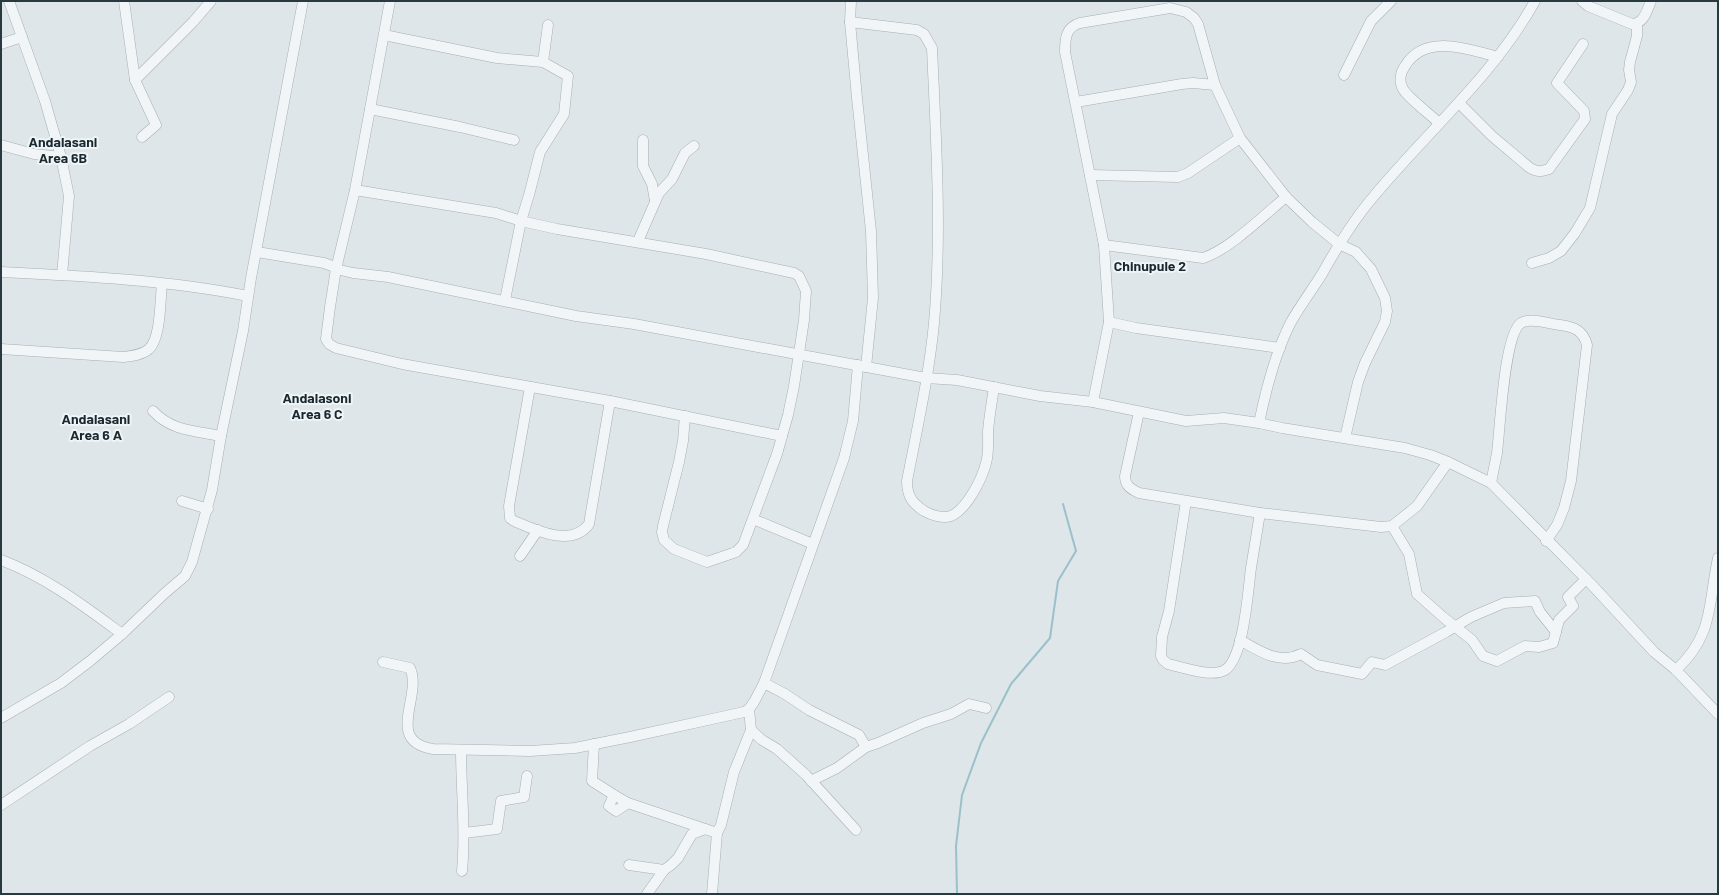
<svg xmlns="http://www.w3.org/2000/svg" width="1719" height="895" font-family="Barlow,sans-serif">
	<rect width="100%" height="100%" fill="#dfe6e9"/>
	<g fill="none" stroke-linecap="round" stroke-linejoin="round">
		<polyline stroke="#9ac1c9" stroke-width="2" points="957,894 956,846 962,795 981,743 1011,684 1050,638 1058,581 1076,551 1063,504"/>
		<g stroke="#a4afb3" stroke-width="11">
			<g id="minor">
				<polyline points="9,1 45,101 61,157 69,196 62,275"/>
				<polyline points="124,1 135,80 193,22 211,1"/>
				<polyline points="390,1 355,190 336,269 330,307 326,339 329,344 336,348 402,364 610,401 782,436"/>
				<polyline points="851,1 850,22 857,98 871,231 873,298 866,367"/>
				<path d="M1582 1 1588 6 1632 24C1644 24 1647 10 1651 1"/>
				<path d="M850 22 917 30 924 34 932 48C936 139 942 232 934 323 929 376 917 429 907 481 907 496 912 503 924 511 931 515 943 519 951 516 967 509 982 479 986 463 989 453 988 443 988 432 989 417 992 402 994 387"/>
				<polyline points="384,35 497,58 543,62 568,76 564,114 540,152 529,195 521,221 505,300"/>
				<polyline points="1,44 22,37"/>
				<polyline points="543,62 548,25"/>
				<polyline points="1344,75 1371,21 1391,1"/>
				<polyline points="135,80 156,125 142,137"/>
				<polyline points="1076,102 1182,84 1193,83 1215,85"/>
				<path d="M1459 103 1492 136 1530 168C1537 172 1541 172 1549 169L1585 119 1584 111 1557 83 1583 44"/>
				<polyline points="370,109 460,127 514,140"/>
				<path d="M1439 123C1431 115 1408 98 1403 89 1399 82 1400 73 1405 66 1425 33 1468 49 1498 57"/>
				<polyline points="643,140 643,166 652,184 655,201"/>
				<polyline points="1,145 34,154 61,157"/>
				<polyline points="1090,175 1178,177 1188,173 1240,138"/>
				<polyline points="355,190 496,213 521,221 557,229 706,254 794,273 799,276 806,291 804,320 794,386 788,415 777,454 743,545 736,552 707,562 674,549 664,540 662,532 663,526 679,462 683,441 685,416"/>
				<polyline points="638,241 659,193 672,179 685,153 694,146"/>
				<path d="M1104 245 1203 258C1229 250 1264 215 1286 197"/>
				<polyline points="257,252 324,263 332,266 336,269 353,273 388,277 576,316 634,324 926,378 957,380 1040,396 1093,402 1186,421 1224,418 1259,423 1282,428 1405,448 1430,455 1448,462 1491,483 1592,585 1654,652 1676,670 1718,714"/>
				<polyline points="1532,263 1549,258 1561,251 1575,233 1590,208 1612,114 1628,90 1631,82 1629,70 1630,62 1637,36 1637,24"/>
				<path d="M1 272C84 276 167 280 248 296"/>
				<polyline points="1109,322 1136,328 1280,348"/>
				<path d="M1 349 123 357C132 356 142 355 149 349 161 338 160 300 162 284"/>
				<path d="M530 387 509 506 510 518 514 521C535 530 572 548 589 524L610 401"/>
				<path d="M1093 402 1109 322 1104 245 1065 52C1065 38 1066 27 1080 23L1170 8 1186 12 1194 18 1198 24 1215 85 1240 138 1286 197 1312 222 1339 244 1356 252 1363 260 1371 269 1385 298 1387 311 1385 322 1365 363 1358 382 1345 438"/>
				<path d="M153 411C171 431 196 431 221 436"/>
				<path d="M1139 412 1125 476C1125 486 1131 489 1139 493L1260 513 1381 527 1392 526 1417 506 1448 462"/>
				<path d="M1259 423C1266 389 1275 353 1291 322 1300 306 1312 290 1322 274 1337 247 1354 219 1374 196 1428 131 1494 75 1535 1"/>
				<path d="M1491 483C1493 473 1495 463 1497 453 1500 430 1504 334 1521 323 1531 317 1549 324 1560 325 1574 327 1583 330 1587 345L1571 481 1564 508 1557 525 1546 541"/>
				<polyline points="182,501 208,509"/>
				<path d="M1186 501 1169 611 1162 637 1161 656 1163 660 1168 664C1182 667 1212 678 1225 670 1244 658 1248 590 1251 568 1254 550 1257 532 1260 513"/>
				<polyline points="753,519 813,544"/>
				<polyline points="1392,526 1409,554 1417,594 1443,617 1472,640 1483,656 1497,661 1525,646 1539,647 1553,643 1559,620 1573,606 1568,597 1586,579"/>
				<polyline points="520,556 538,530"/>
				<path d="M1 560C46 577 84 606 122 634"/>
				<path d="M1240 640C1259 651 1279 665 1301 654L1317 665 1362 674 1372 662 1385 665 1446 632 1471 617 1504 603 1535 601 1540 612 1556 632"/>
				<path d="M383 662 410 668C423 696 384 741 433 749L530 751 575 748 630 737 744 712 749 709 754 702 764 683 844 458 853 421 858 365"/>
				<path d="M1676 670C1714 635 1708 604 1718 558"/>
				<polyline points="764,683 785,694 809,710 859,735 866,747"/>
				<polyline points="1,718 61,683 90,661 122,634 165,593 185,576 192,562 212,490 221,436 243,331 251,278 303,1"/>
				<polyline points="751,730 762,740 777,749 806,775 856,830"/>
				<polyline points="594,744 592,781 614,795"/>
				<path d="M461 750C461 790 466 831 462 871"/>
				<polyline points="811,781 837,768 866,747 878,743 923,723 951,714 969,704 986,708"/>
				<polyline points="628,803 614,795 609,806 616,811 628,803 717,833"/>
				<polyline points="1,805 90,746 129,724 169,697"/>
				<polyline points="464,833 497,829 501,801 524,797 527,776"/>
				<polyline points="629,865 664,870 671,865 678,858 692,834 705,829"/>
				<polyline points="647,894 664,870"/>
				<polyline points="712,894 717,833 721,825 734,772 751,730 749,709"/>
			</g>
		</g>
		<use href="#minor" stroke="#f2f5f7" stroke-width="10"/>
	</g>
	<g text-anchor="middle" stroke-width="4" stroke-linejoin="round" paint-order="stroke">
		<g font-size="14" font-weight="bold" fill="#1a2931" stroke="#eff4f6">
			<text x="63" y="147">Andalasani<tspan x="63" dy="16">Area 6B</tspan></text>
			<text x="1150" y="271">Chinupule 2</text>
			<text x="317" y="403">Andalasoni<tspan x="317" dy="16">Area 6 C</tspan></text>
			<text x="96" y="424">Andalasani<tspan x="96" dy="16">Area 6 A</tspan></text>
		</g>
	</g>
	<rect width="1719" height="895" fill="none" stroke="#283940" stroke-width="4"/>
</svg>
